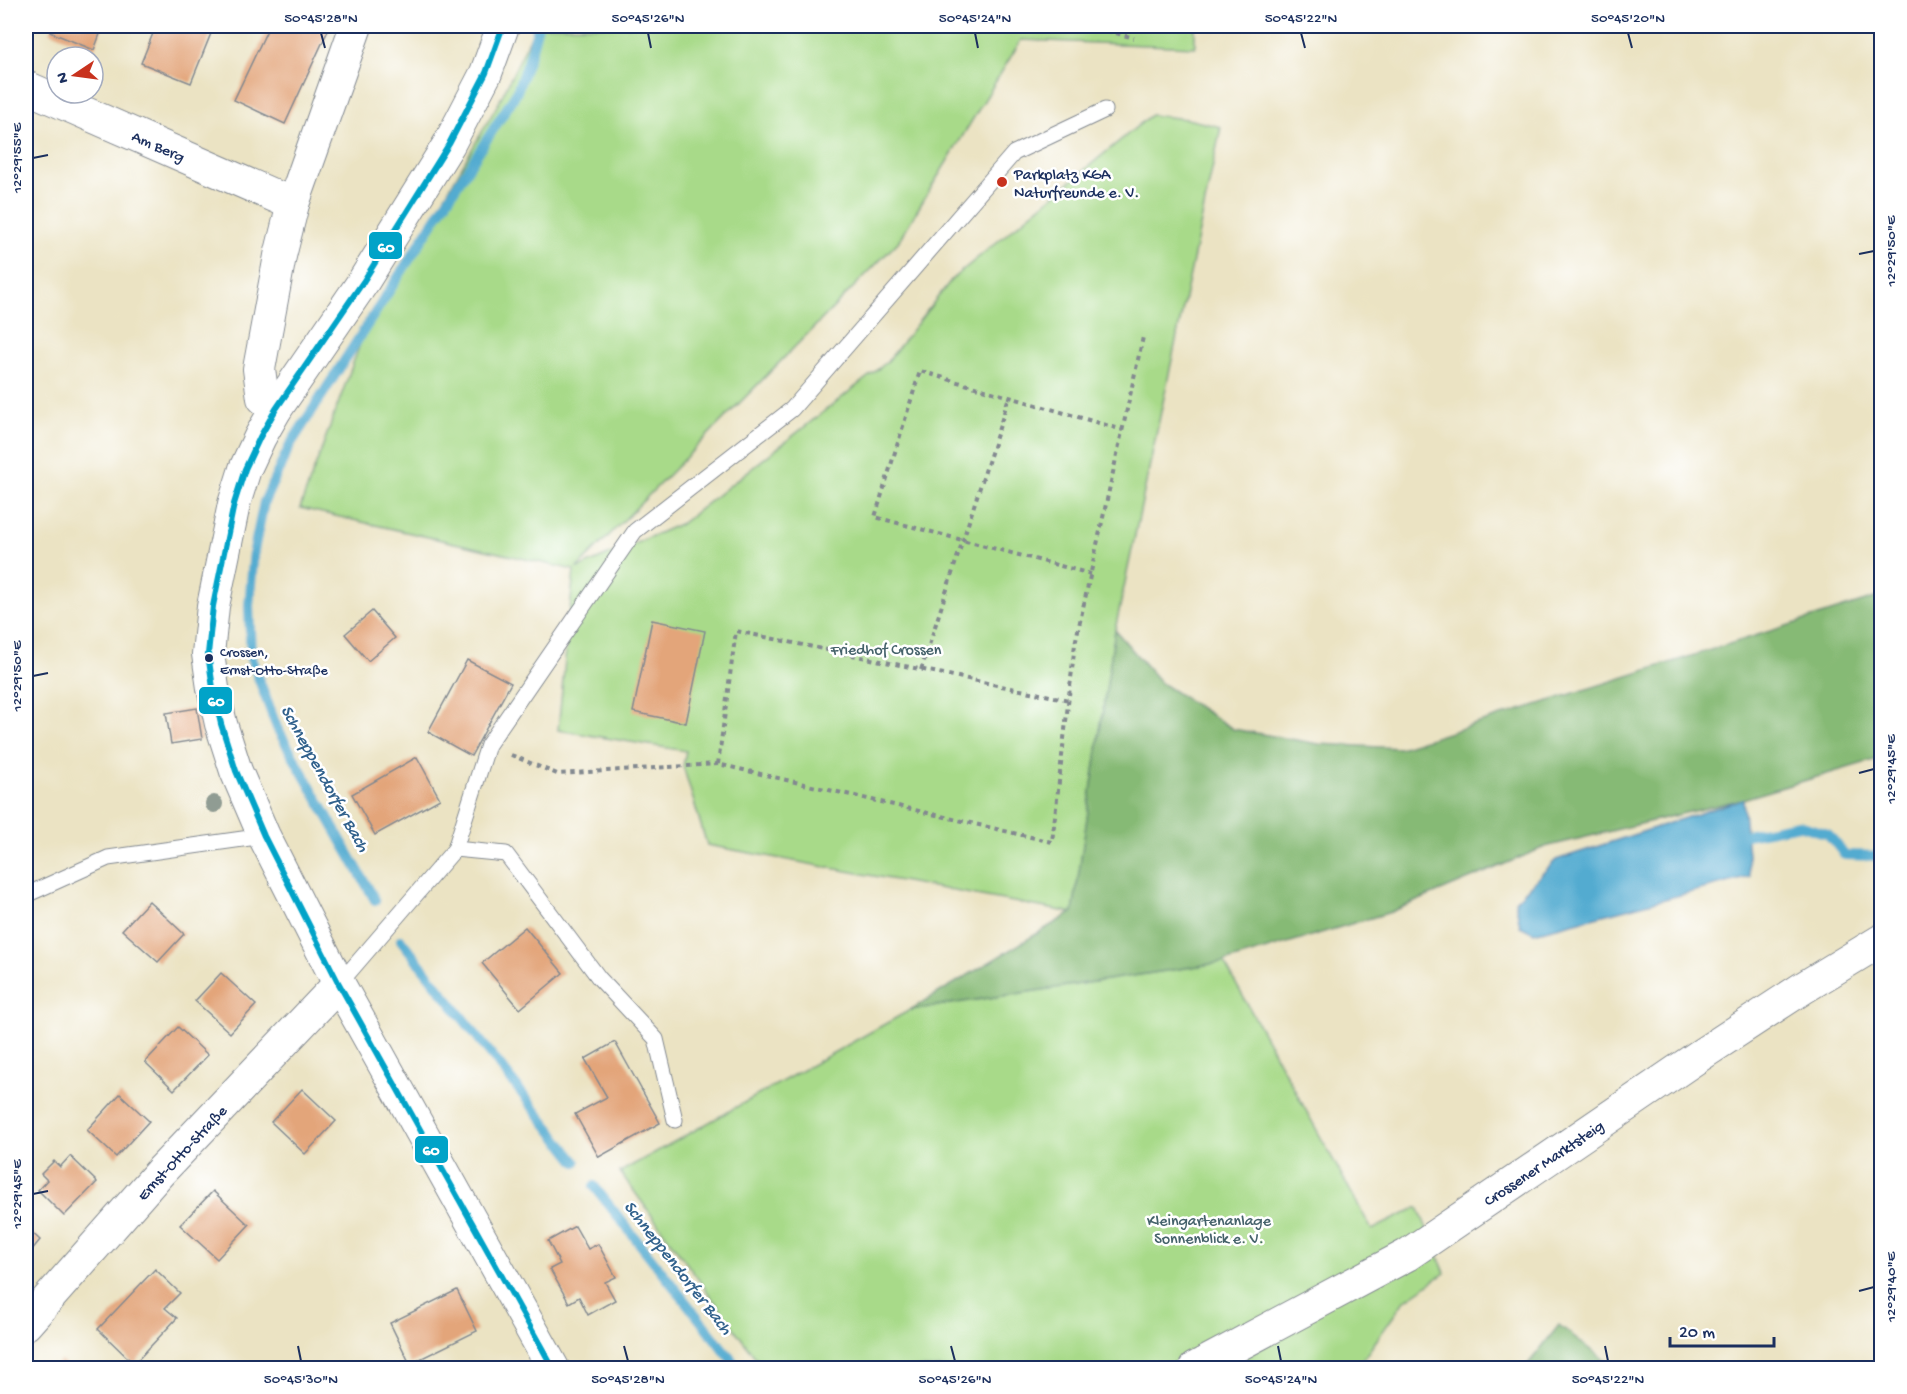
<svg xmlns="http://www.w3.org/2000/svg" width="1907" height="1394" font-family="'Gochi Hand',sans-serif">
	<rect width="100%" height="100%" fill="#fff"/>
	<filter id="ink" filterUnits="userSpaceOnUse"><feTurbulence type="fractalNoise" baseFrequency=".0167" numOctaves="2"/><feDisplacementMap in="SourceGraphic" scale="12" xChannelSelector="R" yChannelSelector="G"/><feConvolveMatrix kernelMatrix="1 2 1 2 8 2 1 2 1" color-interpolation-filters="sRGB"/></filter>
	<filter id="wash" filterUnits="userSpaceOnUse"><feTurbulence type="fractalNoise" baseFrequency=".008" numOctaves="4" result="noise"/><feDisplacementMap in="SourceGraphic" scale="24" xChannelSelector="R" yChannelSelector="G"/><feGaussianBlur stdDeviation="1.35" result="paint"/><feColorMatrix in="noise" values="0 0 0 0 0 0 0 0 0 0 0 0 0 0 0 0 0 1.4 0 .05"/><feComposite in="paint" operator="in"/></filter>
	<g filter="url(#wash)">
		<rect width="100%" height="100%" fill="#ebe3c3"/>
		<g fill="#a8da89" stroke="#628474" stroke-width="1.5">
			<polygon points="536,26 1195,26 1195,47 1021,40 898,242 576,569 682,523 887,362 952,279 1151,115 1187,119 1221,127 1115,630 1073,913 707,845 683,766 686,751 558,730 574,570 300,508 360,344 499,102"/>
			<polygon points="1224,962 1372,1230 1418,1207 1445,1273 1404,1301 1357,1368 763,1368 620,1172 910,1010"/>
		</g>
		<g fill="#86ba75" stroke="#50746a" stroke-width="1.5">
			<polygon points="1881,596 1881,758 1743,799 1545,847 1391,912 1224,962 910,1010 1073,912 1115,630 1161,683 1233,729 1319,744 1400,748"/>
			<polygon points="1559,1325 1615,1368 1525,1368"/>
		</g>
		<polygon fill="#53abd0" stroke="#376d97" stroke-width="1.5" points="1743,799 1750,877 1534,933 1520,926 1515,901 1556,860"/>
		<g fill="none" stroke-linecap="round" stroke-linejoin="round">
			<g stroke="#53abd0" stroke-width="10">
				<polyline points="1746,835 1799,825 1828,834 1845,855 1882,856"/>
				<polyline points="375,900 277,728 251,658 249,606 254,550 264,502 290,445 516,94 531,52 538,26"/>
				<polyline points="401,940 576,1162"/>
				<polyline points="594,1186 738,1368"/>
			</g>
		</g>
		<g id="blocks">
			<g fill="#e3a57a">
				<polygon points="53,26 103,26 94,50 50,32"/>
				<polygon points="156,26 214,26 191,83 141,63"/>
				<polygon points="269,26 330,26 285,124 234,100"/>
				<polygon points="372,611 395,638 368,661 345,634"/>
				<polygon points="652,620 705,631 686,723 633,712"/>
				<polygon points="467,660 511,683 471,756 428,732"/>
				<polygon points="197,708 202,739 171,744 166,713"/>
				<polygon points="417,757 440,799 375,835 352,794"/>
				<polygon points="149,901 184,934 158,962 122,930"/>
				<polygon points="525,927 563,973 520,1009 482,963"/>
				<polygon points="221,973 256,1005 230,1033 195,1001"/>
				<polygon points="178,1027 208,1055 174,1090 145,1062"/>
				<polygon points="615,1042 660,1123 599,1157 575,1114 607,1097 585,1059"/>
				<polygon points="302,1089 336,1121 305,1154 271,1122"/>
				<polygon points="120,1094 149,1121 116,1157 87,1130"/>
				<polygon points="70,1156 97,1182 64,1216 38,1190 47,1180 41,1174 54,1161 60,1167"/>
				<polygon points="213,1191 249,1225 217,1259 180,1225"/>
				<polygon points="575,1226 588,1249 598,1244 616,1277 605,1282 615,1300 588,1315 579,1297 569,1303 550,1269 560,1264 548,1241"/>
				<polygon points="26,1227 40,1240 26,1257"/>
				<polygon points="155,1269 180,1293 165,1308 177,1318 134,1364 98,1329"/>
				<polygon points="457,1290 477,1331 410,1364 390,1323"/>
				<polygon points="61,1361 69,1368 53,1368"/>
			</g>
		</g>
	</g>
	<g filter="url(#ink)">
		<use href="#blocks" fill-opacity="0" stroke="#838990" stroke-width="1.5"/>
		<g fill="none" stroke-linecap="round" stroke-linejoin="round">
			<g stroke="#838990" stroke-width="17">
				<g id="service">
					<polyline points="455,849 506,854 599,978 656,1039 675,1120"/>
					<polyline points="26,895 108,858 264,836"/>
					<polyline points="339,984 455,849 488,745 635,531 792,409 1014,153 1105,110"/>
				</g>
			</g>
			<g stroke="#838990" stroke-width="34">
				<g id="minor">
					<polyline points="503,26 486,73 449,144 363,282 276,409 260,437 245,469 234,504 213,606 208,654 213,688 221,724 236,771 264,836 339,984 553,1368"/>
					<polyline points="26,87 293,204"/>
					<polyline points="276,409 263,398 259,369 280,256 293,204 356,26"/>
					<polyline points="26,1324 161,1171 339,984"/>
					<polyline points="1195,1368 1407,1255 1699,1056 1803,988 1882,940"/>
				</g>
			</g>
			<g stroke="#838990" stroke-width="4" stroke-dasharray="4.5 4.5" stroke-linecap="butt">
				<polyline points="1090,26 1134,38"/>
				<polyline points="1091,574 875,517 920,371 1123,430"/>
				<polyline points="921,670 1009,397"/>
				<polyline points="511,755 557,774 718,764 1052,842 1075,644 1143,337"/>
				<polyline points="718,764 736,631 1069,700"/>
			</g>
			<use href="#service" stroke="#fff" stroke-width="15"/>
			<use href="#minor" stroke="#fff" stroke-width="32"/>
			<g stroke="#fff" stroke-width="10">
				<polyline id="bus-1" points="503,26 486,73 449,144 363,282 276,409 260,437 245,469 234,504 213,606 208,654 213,688 221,724 236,771 264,836 339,984 553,1368"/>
			</g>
			<use href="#bus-1" stroke="#01a3c8" stroke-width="6"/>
		</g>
		<circle fill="#909c93" cx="214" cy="804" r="9"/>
	</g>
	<path fill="none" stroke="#1b2f5e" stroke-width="2" d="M321 33 325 48M648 33 651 48M975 33 978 48M1301 33 1305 48M1628 33 1632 48M33 158 48 155M1859 254 1874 251M33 676 48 673M1859 773 1874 769M33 1194 48 1191M1859 1291 1874 1287M298 1346 301 1361M624 1346 628 1361M951 1346 955 1361M1278 1346 1281 1361M1605 1346 1608 1361"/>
	<circle fill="#c8321e" stroke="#fff" stroke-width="2" cx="1002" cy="182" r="6"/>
	<circle fill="#1b2f5e" stroke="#fff" stroke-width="2" cx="209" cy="658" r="5"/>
	<g text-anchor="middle" stroke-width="5" stroke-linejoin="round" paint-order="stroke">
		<g font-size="14" fill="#1b2f5e" stroke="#fff" text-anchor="start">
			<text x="220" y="656">Crossen,<tspan x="220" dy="18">Ernst-Otto-Straße</tspan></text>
		</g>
		<g font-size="16" fill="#1b2f5e" stroke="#fff">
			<text transform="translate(159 145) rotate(24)" y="6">Am Berg</text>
			<text transform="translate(181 1152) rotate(-47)" y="6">Ernst-Otto-Straße</text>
			<text transform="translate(1543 1162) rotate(-34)" y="6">Crossener Marktsteig</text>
		</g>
		<g font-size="16" fill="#1b2f5e" stroke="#fff" text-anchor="start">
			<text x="1014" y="179">Parkplatz KGA<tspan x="1014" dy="18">Naturfreunde e. V.</tspan></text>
		</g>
		<g font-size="16" fill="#45626b" stroke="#fff">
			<text x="886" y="654">Friedhof Crossen</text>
			<text x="1209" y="1225">Kleingartenanlage<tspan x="1209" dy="18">Sonnenblick e. V.</tspan></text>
		</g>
		<g font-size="18" font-style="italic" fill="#31618c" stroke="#fff">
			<text transform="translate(326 778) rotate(61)" y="6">Schneppendorfer Bach</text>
			<text transform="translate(679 1267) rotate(52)" y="6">Schneppendorfer Bach</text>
		</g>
	</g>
	<g stroke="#fff" stroke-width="2">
		<rect x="368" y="231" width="35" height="29" rx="6" fill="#01a3c8"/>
		<rect x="198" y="686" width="35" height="29" rx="6" fill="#01a3c8"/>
		<rect x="414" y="1135" width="35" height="29" rx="6" fill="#01a3c8"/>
	</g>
	<g font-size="16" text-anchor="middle" font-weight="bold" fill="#fff">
		<text x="386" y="252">60</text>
		<text x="216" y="706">60</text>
		<text x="431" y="1155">60</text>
	</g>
	<rect width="1907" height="1394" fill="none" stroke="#fff" stroke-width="66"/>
	<g transform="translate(75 75) rotate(257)"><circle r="28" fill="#ffffff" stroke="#a4acbf" stroke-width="1.5"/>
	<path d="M0-4.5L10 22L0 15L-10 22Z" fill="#c8321e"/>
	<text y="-9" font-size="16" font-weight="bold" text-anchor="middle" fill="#1b2f5e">N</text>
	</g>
	<path d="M1670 1337v9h104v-9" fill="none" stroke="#1b2f5e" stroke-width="3"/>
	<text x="1679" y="1337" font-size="18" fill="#1b2f5e" stroke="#ffffff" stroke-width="4.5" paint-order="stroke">20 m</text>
	<rect x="33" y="33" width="1841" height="1328" fill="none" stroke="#1b2f5e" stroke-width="2"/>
	<g font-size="15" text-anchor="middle" fill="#1b2f5e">
		<text x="321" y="22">50°45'28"N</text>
		<text x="648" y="22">50°45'26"N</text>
		<text x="975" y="22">50°45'24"N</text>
		<text x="1301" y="22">50°45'22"N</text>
		<text x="1628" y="22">50°45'20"N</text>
		<text transform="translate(16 158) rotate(-90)" y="5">12°29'55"E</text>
		<text transform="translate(1890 251) rotate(-90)" y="5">12°29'50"E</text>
		<text transform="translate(16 676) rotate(-90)" y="5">12°29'50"E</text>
		<text transform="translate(1890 769) rotate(-90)" y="5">12°29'45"E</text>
		<text transform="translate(16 1194) rotate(-90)" y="5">12°29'45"E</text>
		<text transform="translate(1890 1287) rotate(-90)" y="5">12°29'40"E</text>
		<text x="301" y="1383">50°45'30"N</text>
		<text x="628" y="1383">50°45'28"N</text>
		<text x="955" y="1383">50°45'26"N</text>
		<text x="1281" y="1383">50°45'24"N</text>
		<text x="1608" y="1383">50°45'22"N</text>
	</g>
</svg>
